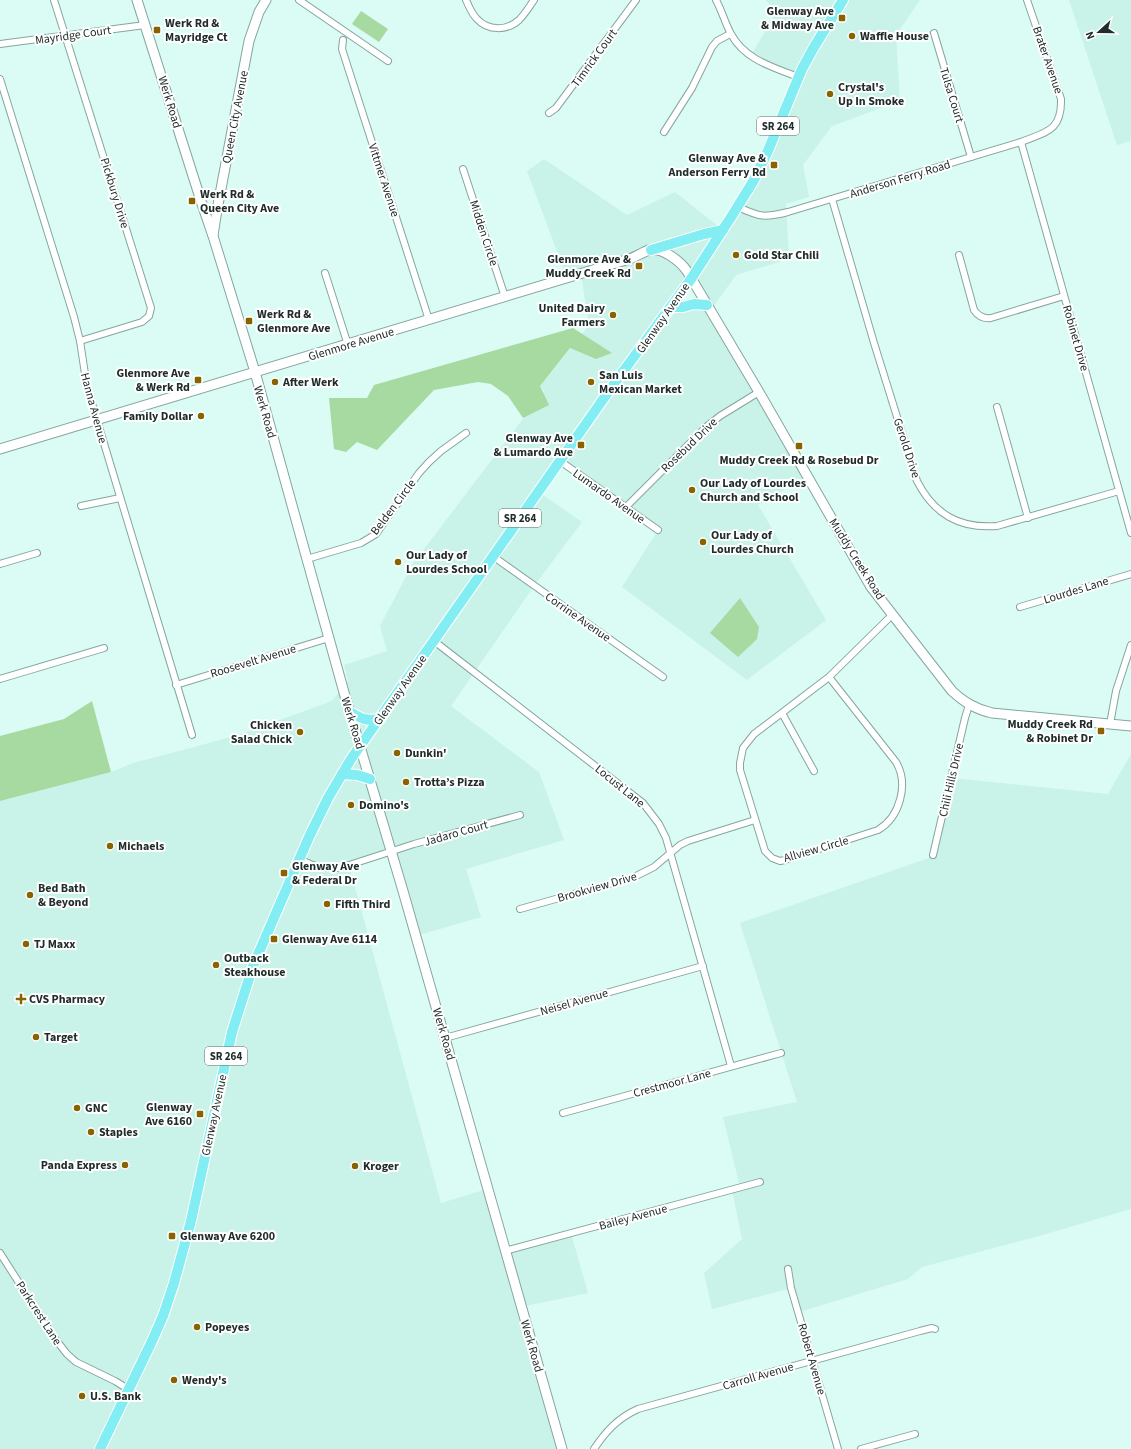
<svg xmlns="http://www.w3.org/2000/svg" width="1131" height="1449" font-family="'Source Sans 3',sans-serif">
	<rect width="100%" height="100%" fill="#dbfcf5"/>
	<g fill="#c9f2e9" fill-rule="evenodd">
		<path d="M766 0H920L896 35 900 101 832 126 803 165 809 197 786 204 789 259 736 275 711 310 807 476 758 505 826 620 747 680 622 587 658 530 560 462 539 492 582 522 534 586 451 706 539 772 564 840 466 869 481 917 416 936 392 852 349 865 441 1203 487 1189 505 1251 571 1233 588 1293 521 1307 562 1449H0V801L111 772 133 763 183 750 238 735 332 701 348 681 344 665 387 651 380 626 412 565 544 391 540 386 589 325 581 274 567 278 527 171 544 159 627 215 675 192 723 230 733 214 798 77 751 56 776 12ZM691 279 707 305 671 307Z"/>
		<polygon points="1069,0 1131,0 1131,141 1117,145"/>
		<polygon points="1131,754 1131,1209 1039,1236 922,1267 908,1279 799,1312 791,1288 712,1309 704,1273 742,1239 732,1190 740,1187 723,1117 797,1102 740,923 929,858 933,856 951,778 1108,794"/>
	</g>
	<g fill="#a7daa1">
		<polygon points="361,11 388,29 379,42 352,24"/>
		<polygon points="573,328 612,353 596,359 570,348 540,386 549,405 523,418 508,396 491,384 478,382 434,390 377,450 357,442 346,452 334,449 329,398 367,398 374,385"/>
		<polygon points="740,598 759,627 757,639 738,657 710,633"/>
		<polygon points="92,701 111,772 0,801 0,736 64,719"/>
	</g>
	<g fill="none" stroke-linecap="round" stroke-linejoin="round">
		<g stroke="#86a59f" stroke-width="8">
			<g id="street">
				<polyline points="54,0 151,308 149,316 142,322 80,341"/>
				<polyline points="299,0 388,61"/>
				<path d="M466 0C469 7 472 14 477 19 488 31 507 31 519 20 525 14 529 7 534 0"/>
				<path d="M716 0C722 11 725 23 731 34 745 60 773 67 798 77"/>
				<polyline points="934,33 971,157"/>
				<polyline points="343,40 342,49 429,320"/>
				<polyline points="0,44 145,25"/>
				<polyline points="0,79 74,317 80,341 87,387 192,735"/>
				<polyline points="549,113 556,108 636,0"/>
				<polyline points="664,132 692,88 712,47 717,41 730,34"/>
				<polyline points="1021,142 1131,533"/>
				<polyline points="463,169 505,297"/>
				<path d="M832 199 874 343 917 481C934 514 959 529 997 526L1119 491"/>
				<path d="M738 207C760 217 764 218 788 212L1021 142C1046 132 1062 131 1061 99L1027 0"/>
				<path d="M959 255 974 310C978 316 983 319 991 318L1064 296"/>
				<polyline points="325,273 348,345"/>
				<polyline points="997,407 1028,518"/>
				<polyline points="560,461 658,530"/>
				<polyline points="81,506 120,498"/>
				<polyline points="626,507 706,427 720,416 759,392"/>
				<polyline points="494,557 663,677"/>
				<polyline points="307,559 361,543 376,534 419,473 429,462 441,451 466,433"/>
				<polyline points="0,564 37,553"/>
				<polyline points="1020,607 1131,574"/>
				<polyline points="434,641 643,803 659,824 666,838 731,1066"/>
				<path d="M829 677 896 762C909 784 900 817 878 830L785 860 780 861 772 858 765 851 740 770V763L743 748 754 734 829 677 892 615"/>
				<polyline points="0,679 104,648"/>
				<polyline points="176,685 329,638"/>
				<polyline points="782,713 814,771"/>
				<polyline points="1110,724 1116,691 1131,645"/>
				<polyline points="933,855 965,718 969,705"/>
				<polyline points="299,859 310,864 322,868 340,868 414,844 520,815"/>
				<polyline points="520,909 634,877 654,867 680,845 688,841 755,820"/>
				<polyline points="445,1038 703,966"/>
				<polyline points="563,1113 781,1053"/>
				<polyline points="505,1251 760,1182"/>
				<polyline points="0,1253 53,1336 67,1354 76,1362 115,1381 128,1389"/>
				<polyline points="788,1269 791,1288 838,1449"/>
				<path d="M594 1449C606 1431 618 1418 638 1409L920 1331 932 1328 935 1329"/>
				<polyline points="861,1449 915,1434"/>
			</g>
		</g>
		<g stroke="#86a59f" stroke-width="11">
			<g id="secondary">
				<polyline points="137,0 201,201 213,236 255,372 345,696 403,891 562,1449"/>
				<polyline points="213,235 217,210 249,41 259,12 266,0"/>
				<path d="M0 449 626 260C634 258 641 253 649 250 662 247 680 261 687 271L759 392 871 587 952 691C964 702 975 709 992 713L1131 726"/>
			</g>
		</g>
		<g stroke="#fff" stroke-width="12">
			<g id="primary">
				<polyline points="651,250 704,234 723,230"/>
				<polyline points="671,307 683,307 694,304 707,305"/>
				<path d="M350 712C362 719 365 721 380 719"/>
				<polyline points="342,774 357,775 370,779"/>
				<polyline points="100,1449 152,1341 163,1316 174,1283 191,1221 232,1032 253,966 309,837 328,798 351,759 611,388 691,279 733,214 754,180 767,153 802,69 814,47 843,0"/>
			</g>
		</g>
		<use href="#street" stroke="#fff" stroke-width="6"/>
		<use href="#secondary" stroke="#fff" stroke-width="9"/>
		<use href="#primary" stroke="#82eef3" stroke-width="10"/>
	</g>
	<g fill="#886300" stroke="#fff" stroke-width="1.5">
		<rect x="838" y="14" width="8" height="8" rx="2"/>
		<rect x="153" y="26" width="8" height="8" rx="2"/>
		<circle cx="852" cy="36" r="4"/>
		<circle cx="830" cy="94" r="4"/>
		<rect x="770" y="161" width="8" height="8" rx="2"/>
		<rect x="188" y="197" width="8" height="8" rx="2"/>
		<circle cx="736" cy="255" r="4"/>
		<rect x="635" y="262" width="8" height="8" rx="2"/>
		<circle cx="613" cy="315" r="4"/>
		<rect x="245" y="317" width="8" height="8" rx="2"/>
		<rect x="194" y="376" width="8" height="8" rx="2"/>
		<circle cx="275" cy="382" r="4"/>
		<circle cx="591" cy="382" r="4"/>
		<circle cx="201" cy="416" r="4"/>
		<rect x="577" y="441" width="8" height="8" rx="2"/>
		<rect x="795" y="442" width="8" height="8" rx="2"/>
		<circle cx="692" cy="490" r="4"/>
		<circle cx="703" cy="542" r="4"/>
		<circle cx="398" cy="562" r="4"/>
		<rect x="1097" y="727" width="8" height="8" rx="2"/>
		<circle cx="300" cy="732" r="4"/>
		<circle cx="397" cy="753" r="4"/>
		<circle cx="406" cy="782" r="4"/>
		<circle cx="351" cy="805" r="4"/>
		<circle cx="110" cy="846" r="4"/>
		<rect x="280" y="869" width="8" height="8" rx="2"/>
		<circle cx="30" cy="895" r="4"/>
		<circle cx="327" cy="904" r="4"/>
		<rect x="270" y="935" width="8" height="8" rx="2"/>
		<circle cx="26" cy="944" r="4"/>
		<circle cx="216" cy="965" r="4"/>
		<path d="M19 993h4v4h4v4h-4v4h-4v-4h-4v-4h4z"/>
		<circle cx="36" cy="1037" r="4"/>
		<circle cx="77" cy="1108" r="4"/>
		<rect x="196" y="1110" width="8" height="8" rx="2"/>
		<circle cx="91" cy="1132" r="4"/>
		<circle cx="125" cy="1165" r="4"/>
		<circle cx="355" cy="1166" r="4"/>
		<rect x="168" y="1232" width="8" height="8" rx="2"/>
		<circle cx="197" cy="1327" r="4"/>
		<circle cx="174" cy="1380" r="4"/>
		<circle cx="82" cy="1396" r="4"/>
	</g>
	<g text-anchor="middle" stroke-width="4" stroke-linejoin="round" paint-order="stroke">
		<g fill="#fff" stroke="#636c6a" stroke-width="1">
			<rect x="757" y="117" width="42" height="18" rx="3"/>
			<rect x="499" y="509" width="42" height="18" rx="3"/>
			<rect x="205" y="1047" width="42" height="18" rx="3"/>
		</g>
		<g font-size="11" font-weight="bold" fill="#202d2a">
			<text x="778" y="130">SR 264</text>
			<text x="520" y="522">SR 264</text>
			<text x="226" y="1060">SR 264</text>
		</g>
		<g font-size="12" font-weight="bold" fill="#202d2a" stroke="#fff" text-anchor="start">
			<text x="834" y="15" text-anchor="end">Glenway Ave<tspan x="834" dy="14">&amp; Midway Ave</tspan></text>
			<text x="165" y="27">Werk Rd &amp;<tspan x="165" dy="14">Mayridge Ct</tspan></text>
			<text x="860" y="40">Waffle House</text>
			<text x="838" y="91">Crystal's<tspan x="838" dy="14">Up In Smoke</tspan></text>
			<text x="766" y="162" text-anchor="end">Glenway Ave &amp;<tspan x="766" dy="14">Anderson Ferry Rd</tspan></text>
			<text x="200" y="198">Werk Rd &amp;<tspan x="200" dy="14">Queen City Ave</tspan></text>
			<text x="744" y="259">Gold Star Chili</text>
			<text x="631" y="263" text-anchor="end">Glenmore Ave &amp;<tspan x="631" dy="14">Muddy Creek Rd</tspan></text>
			<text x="605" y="312" text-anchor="end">United Dairy<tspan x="605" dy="14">Farmers</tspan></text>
			<text x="257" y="318">Werk Rd &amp;<tspan x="257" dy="14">Glenmore Ave</tspan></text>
			<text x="190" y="377" text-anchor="end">Glenmore Ave<tspan x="190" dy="14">&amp; Werk Rd</tspan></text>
			<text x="599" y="379">San Luis<tspan x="599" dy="14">Mexican Market</tspan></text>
			<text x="283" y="386">After Werk</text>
			<text x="193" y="420" text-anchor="end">Family Dollar</text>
			<text x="573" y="442" text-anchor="end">Glenway Ave<tspan x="573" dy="14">&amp; Lumardo Ave</tspan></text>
			<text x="799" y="464" text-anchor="middle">Muddy Creek Rd &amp; Rosebud Dr</text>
			<text x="700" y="487">Our Lady of Lourdes<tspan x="700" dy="14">Church and School</tspan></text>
			<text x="711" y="539">Our Lady of<tspan x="711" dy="14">Lourdes Church</tspan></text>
			<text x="406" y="559">Our Lady of<tspan x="406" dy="14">Lourdes School</tspan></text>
			<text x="1093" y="728" text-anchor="end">Muddy Creek Rd<tspan x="1093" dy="14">&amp; Robinet Dr</tspan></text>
			<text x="292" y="729" text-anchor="end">Chicken<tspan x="292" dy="14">Salad Chick</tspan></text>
			<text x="405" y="757">Dunkin'</text>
			<text x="414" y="786">Trotta’s Pizza</text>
			<text x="359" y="809">Domino's</text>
			<text x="118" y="850">Michaels</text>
			<text x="292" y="870">Glenway Ave<tspan x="292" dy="14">&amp; Federal Dr</tspan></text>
			<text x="38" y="892">Bed Bath<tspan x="38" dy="14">&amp; Beyond</tspan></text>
			<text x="335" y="908">Fifth Third</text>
			<text x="282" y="943">Glenway Ave 6114</text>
			<text x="34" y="948">TJ Maxx</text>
			<text x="224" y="962">Outback<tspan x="224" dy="14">Steakhouse</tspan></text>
			<text x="29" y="1003">CVS Pharmacy</text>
			<text x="44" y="1041">Target</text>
			<text x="192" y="1111" text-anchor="end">Glenway<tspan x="192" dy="14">Ave 6160</tspan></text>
			<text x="85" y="1112">GNC</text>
			<text x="99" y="1136">Staples</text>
			<text x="117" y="1169" text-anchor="end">Panda Express</text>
			<text x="363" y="1170">Kroger</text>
			<text x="180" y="1240">Glenway Ave 6200</text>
			<text x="205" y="1331">Popeyes</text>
			<text x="182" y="1384">Wendy's</text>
			<text x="90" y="1400">U.S. Bank</text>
		</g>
		<g font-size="12" fill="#202d2a" stroke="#fff">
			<text transform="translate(73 35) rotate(-8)" y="4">Mayridge Court</text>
			<text transform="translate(594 58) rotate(-54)" y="4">Timrick Court</text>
			<text transform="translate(1048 60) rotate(71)" y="4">Brater Avenue</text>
			<text transform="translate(952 95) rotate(73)" y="4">Tulsa Court</text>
			<text transform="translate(170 102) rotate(73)" y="4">Werk Road</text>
			<text transform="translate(235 117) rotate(-79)" y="4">Queen City Avenue</text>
			<text transform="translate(900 179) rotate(-17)" y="4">Anderson Ferry Road</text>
			<text transform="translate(384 180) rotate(72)" y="4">Vittmer Avenue</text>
			<text transform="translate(115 193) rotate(73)" y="4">Pickbury Drive</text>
			<text transform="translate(484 233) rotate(72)" y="4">Midden Circle</text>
			<text transform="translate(663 318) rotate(-55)" y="4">Glenway Avenue</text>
			<text transform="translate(1076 338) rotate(74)" y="4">Robinet Drive</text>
			<text transform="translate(351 344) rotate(-17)" y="4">Glenmore Avenue</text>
			<text transform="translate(94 408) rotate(75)" y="4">Hanna Avenue</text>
			<text transform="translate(265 412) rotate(74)" y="4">Werk Road</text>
			<text transform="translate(689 445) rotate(-44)" y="4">Rosebud Drive</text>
			<text transform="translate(907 448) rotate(72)" y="4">Gerold Drive</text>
			<text transform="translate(609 496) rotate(35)" y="4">Lumardo Avenue</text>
			<text transform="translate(393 507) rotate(-53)" y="4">Belden Circle</text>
			<text transform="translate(857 559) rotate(58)" y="4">Muddy Creek Road</text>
			<text transform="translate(1076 590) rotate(-17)" y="4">Lourdes Lane</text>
			<text transform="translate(578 617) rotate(35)" y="4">Corrine Avenue</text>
			<text transform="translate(253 661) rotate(-17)" y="4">Roosevelt Avenue</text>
			<text transform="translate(400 690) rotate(-55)" y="4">Glenway Avenue</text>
			<text transform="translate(353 723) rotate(73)" y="4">Werk Road</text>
			<text transform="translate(951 780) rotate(-77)" y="4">Chili Hills Drive</text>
			<text transform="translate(620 786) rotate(39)" y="4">Locust Lane</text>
			<text transform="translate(456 833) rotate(-16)" y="4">Jadaro Court</text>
			<text transform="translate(816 849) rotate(-16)" y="4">Allview Circle</text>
			<text transform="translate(597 887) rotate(-16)" y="4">Brookview Drive</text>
			<text transform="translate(574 1002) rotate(-16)" y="4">Neisel Avenue</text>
			<text transform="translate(444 1034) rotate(74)" y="4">Werk Road</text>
			<text transform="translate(672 1083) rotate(-15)" y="4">Crestmoor Lane</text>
			<text transform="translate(214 1115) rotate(-78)" y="4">Glenway Avenue</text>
			<text transform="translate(633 1217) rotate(-15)" y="4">Bailey Avenue</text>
			<text transform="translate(39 1313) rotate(57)" y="4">Parkcrest Lane</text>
			<text transform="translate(532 1346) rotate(74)" y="4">Werk Road</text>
			<text transform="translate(812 1359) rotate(74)" y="4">Robert Avenue</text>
			<text transform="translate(758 1376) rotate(-16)" y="4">Carroll Avenue</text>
		</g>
	</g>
	<g transform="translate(1099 32) rotate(249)" stroke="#ffffff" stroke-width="3" paint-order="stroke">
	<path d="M0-3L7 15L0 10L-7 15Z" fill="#202d2a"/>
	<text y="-6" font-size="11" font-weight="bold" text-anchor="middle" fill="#202d2a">N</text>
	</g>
</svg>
